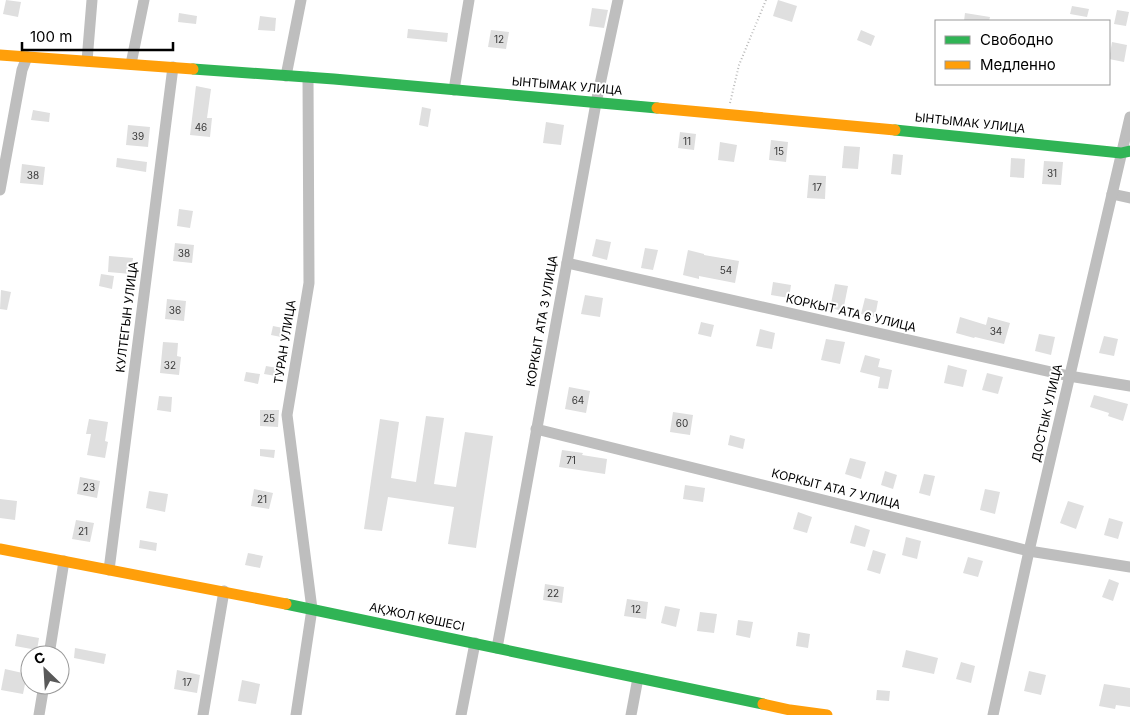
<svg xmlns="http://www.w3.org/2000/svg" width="1130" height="715" font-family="Inter,sans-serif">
	<rect width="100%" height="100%" fill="#fff"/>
	<g fill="#dfdfdf">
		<polygon points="6,0 21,2 18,17 3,14"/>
		<polygon points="778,0 797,6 792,22 773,16"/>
		<polygon points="1072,6 1089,9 1087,17 1070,14"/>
		<polygon points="592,8 608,10 604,28 589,26"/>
		<polygon points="1117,10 1129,12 1126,26 1114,24"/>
		<polygon points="179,13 197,16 196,24 178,22"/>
		<polygon points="965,13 990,17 989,21 964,21"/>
		<polygon points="260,16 276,18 275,31 258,30"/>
		<polygon points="408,29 448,33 447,42 407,38"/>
		<polygon points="491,30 509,32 506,49 488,47"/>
		<polygon points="861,30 875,36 871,46 857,40"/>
		<polygon points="1112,42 1127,45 1124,62 1109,59"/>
		<polygon points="196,86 211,89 207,118 212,118 210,137 190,135"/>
		<polygon points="422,107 431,109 428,127 419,125"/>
		<polygon points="33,110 50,113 49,122 31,120"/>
		<polygon points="546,122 564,125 561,145 543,143"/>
		<polygon points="128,125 150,127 148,147 126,145"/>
		<polygon points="680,132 696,134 694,150 678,148"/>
		<polygon points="771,140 788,142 786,162 769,160"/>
		<polygon points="720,142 737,145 734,162 718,160"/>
		<polygon points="844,146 860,147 858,169 842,168"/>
		<polygon points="893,154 903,155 901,175 891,174"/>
		<polygon points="117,158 147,162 146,172 116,167"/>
		<polygon points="1011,158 1025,159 1024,178 1010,177"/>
		<polygon points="1044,161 1063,162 1061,185 1042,184"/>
		<polygon points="22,164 45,167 43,185 20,183"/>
		<polygon points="809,175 826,176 825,199 807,198"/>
		<polygon points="179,209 193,211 190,228 177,226"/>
		<polygon points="596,239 611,242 607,260 592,256"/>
		<polygon points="175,243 194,245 192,263 173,261"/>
		<polygon points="645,248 658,250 653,270 641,268"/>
		<polygon points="688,250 704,254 704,255 739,261 735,283 699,276 699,279 683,275"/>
		<polygon points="109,256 133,258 131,274 108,272"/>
		<polygon points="101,274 114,276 112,289 99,286"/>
		<polygon points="773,282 791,285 789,298 771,295"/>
		<polygon points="835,284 848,286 843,311 830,308"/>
		<polygon points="1,290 11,292 7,310 0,309"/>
		<polygon points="585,295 603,298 600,317 581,314"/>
		<polygon points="865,298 878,301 875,317 861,314"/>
		<polygon points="167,299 186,301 184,321 165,319"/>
		<polygon points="960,317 986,325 988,317 1010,323 1004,344 975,337 974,338 956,333"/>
		<polygon points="701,322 714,325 711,337 698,334"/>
		<polygon points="273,326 288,329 286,338 271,335"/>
		<polygon points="760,329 775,333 772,349 756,346"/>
		<polygon points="1039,334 1055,337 1051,355 1035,351"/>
		<polygon points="1104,336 1118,339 1114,356 1099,353"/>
		<polygon points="826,339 845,342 840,364 821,360"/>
		<polygon points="163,342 178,343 177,356 181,357 179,375 160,373"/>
		<polygon points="865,355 880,359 878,367 892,370 888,389 878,388 880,377 860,372"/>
		<polygon points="948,365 967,370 963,387 944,383"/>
		<polygon points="266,366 283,369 282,377 264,374"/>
		<polygon points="246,372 260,374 258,384 244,381"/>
		<polygon points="987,373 1003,377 998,394 982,390"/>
		<polygon points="569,387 590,391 586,413 565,409"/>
		<polygon points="1094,395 1128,404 1123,421 1108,416 1109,413 1090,407"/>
		<polygon points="159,396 172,397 171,412 157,410"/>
		<polygon points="260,410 279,410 278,427 260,426"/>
		<polygon points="673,412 693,415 690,435 670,432"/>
		<polygon points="426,416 444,418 434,484 456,487 465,432 493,436 476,548 448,544 454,507 388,497 382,531 364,529 380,419 399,422 391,478 416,482"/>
		<polygon points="89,419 108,422 105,441 108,442 105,458 87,455 91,434 86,434"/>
		<polygon points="730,435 745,439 743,449 728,445"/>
		<polygon points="260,449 275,450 274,458 260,456"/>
		<polygon points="562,450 583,453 582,455 607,459 605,474 559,467"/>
		<polygon points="850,458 866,462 861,479 845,474"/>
		<polygon points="885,471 897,475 893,489 881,485"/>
		<polygon points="924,474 935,476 930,496 919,493"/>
		<polygon points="80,477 100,481 97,498 77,494"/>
		<polygon points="685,485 705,488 703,502 683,499"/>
		<polygon points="254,489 273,493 269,509 251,506"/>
		<polygon points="985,489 1000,492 995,514 980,510"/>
		<polygon points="149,491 168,494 165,512 146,508"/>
		<polygon points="0,499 17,501 15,520 0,518"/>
		<polygon points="1068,501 1084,506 1076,529 1060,523"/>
		<polygon points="798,512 812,517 807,533 793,529"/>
		<polygon points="1109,518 1123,522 1118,539 1104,535"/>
		<polygon points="76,520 94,523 90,542 72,539"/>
		<polygon points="855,525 870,530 865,547 850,543"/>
		<polygon points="906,537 921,541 917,559 902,555"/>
		<polygon points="140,540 157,543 156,551 139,548"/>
		<polygon points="873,550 886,554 880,574 867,570"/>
		<polygon points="248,553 263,556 260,568 245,565"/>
		<polygon points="968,557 983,561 978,577 963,573"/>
		<polygon points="1109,579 1119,583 1113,601 1102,597"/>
		<polygon points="545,584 564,587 562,603 543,600"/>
		<polygon points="627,599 648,602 646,619 624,616"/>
		<polygon points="665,606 680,609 676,627 661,623"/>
		<polygon points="700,612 717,614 714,633 697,631"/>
		<polygon points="738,620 753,622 750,638 736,635"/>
		<polygon points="798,632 810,634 808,648 796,646"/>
		<polygon points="17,634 39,638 37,650 15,646"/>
		<polygon points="75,648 106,654 104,664 74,658"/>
		<polygon points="906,650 938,658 934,674 902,667"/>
		<polygon points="961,662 975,666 971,683 956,679"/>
		<polygon points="5,669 27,674 23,694 1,690"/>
		<polygon points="177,670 200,675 197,693 174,689"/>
		<polygon points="1029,671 1046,675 1041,695 1024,691"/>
		<polygon points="242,680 260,684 256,704 238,701"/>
		<polygon points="1104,684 1130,688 1130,707 1116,705 1115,709 1099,706"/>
		<polygon points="877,690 890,691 889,701 876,700"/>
	</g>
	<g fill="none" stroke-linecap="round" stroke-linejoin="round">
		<polyline stroke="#b9b9b9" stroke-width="2" stroke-dasharray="1 2.5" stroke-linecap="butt" points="730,103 739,65 766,0"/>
		<g stroke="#bebebe" stroke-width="11">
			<polyline points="87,61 92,0"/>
			<polyline points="131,64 144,0"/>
			<polyline points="286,76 301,0"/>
			<polyline points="454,90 469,0"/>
			<polyline points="0,190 22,70 27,57"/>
			<polyline points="1112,194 1130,198"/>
			<polyline points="567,263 1069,376 1130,386"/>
			<polyline points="536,429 1029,551 1130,567"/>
			<polyline points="109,570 173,67"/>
			<polyline points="497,648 596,103 618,0"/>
			<polyline points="49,655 64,561"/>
			<polyline points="39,715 44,685"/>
			<polyline points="203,715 224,591"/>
			<polyline points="296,715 312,609 287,415 309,283 308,77"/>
			<polyline points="461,715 475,643"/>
			<polyline points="631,715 638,678"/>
			<polyline points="993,715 1029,551 1130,117"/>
		</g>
		<g stroke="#30b455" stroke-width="11">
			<polyline points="193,69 334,79 657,108"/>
			<polyline points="895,130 1121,153 1130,151"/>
			<polyline points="286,604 763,704"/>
		</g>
		<g stroke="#ff9f0a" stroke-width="11">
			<polyline points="0,55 193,69"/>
			<polyline points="657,108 895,130"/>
			<polyline points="0,549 286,604"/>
			<polyline points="763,704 790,710 827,715"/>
		</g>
	</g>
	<g text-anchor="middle" stroke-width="4" stroke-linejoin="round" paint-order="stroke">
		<g font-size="10" fill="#383838">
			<text x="499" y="43">12</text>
			<text x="201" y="131">46</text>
			<text x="138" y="140">39</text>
			<text x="687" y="145">11</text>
			<text x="779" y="155">15</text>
			<text x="1052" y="177">31</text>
			<text x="33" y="179">38</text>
			<text x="817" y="191">17</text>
			<text x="184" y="257">38</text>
			<text x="726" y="274">54</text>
			<text x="175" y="314">36</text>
			<text x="996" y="335">34</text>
			<text x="170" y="369">32</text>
			<text x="578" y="404">64</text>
			<text x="269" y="422">25</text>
			<text x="682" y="427">60</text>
			<text x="571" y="464">71</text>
			<text x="89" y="491">23</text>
			<text x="262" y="503">21</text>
			<text x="83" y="535">21</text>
			<text x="553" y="597">22</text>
			<text x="636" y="613">12</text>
			<text x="187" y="686">17</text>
		</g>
		<g font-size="12" fill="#000" stroke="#fff">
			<text transform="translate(567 86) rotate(5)" y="4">ЫНТЫМАК УЛИЦА</text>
			<text transform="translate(970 123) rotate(6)" y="4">ЫНТЫМАК УЛИЦА</text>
			<text transform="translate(851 313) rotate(13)" y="4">КОРКЫТ АТА 6 УЛИЦА</text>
			<text transform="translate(127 317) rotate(-83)" y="4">КУЛТЕГЫН УЛИЦА</text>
			<text transform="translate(542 321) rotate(-80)" y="4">КОРКЫТ АТА 3 УЛИЦА</text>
			<text transform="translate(285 342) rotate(-81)" y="4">ТУРАН УЛИЦА</text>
			<text transform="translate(1047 413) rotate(-77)" y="4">ДОСТЫК УЛИЦА</text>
			<text transform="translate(836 489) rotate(14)" y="4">КОРКЫТ АТА 7 УЛИЦА</text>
			<text transform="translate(417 617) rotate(12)" y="4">АҚЖОЛ КӨШЕСІ</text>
		</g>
	</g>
	<rect x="935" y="20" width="175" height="65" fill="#ffffff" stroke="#999999"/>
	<rect x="945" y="36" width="25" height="8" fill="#30b455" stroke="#999999"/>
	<text x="980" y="45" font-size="15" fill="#000000">Свободно</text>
	<rect x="945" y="61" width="25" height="8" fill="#ff9f0a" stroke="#999999"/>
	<text x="980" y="70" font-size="15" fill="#000000">Медленно</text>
	<g transform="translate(45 670) rotate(335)"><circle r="24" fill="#ffffff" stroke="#999999"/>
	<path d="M0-4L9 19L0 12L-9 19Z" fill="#595959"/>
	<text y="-8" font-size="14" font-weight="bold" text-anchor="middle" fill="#000000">С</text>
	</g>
	<path d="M22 42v8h151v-8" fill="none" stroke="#000000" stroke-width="2.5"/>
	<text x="30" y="42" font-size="15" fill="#000000" stroke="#ffffff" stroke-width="4" paint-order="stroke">100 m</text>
</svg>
